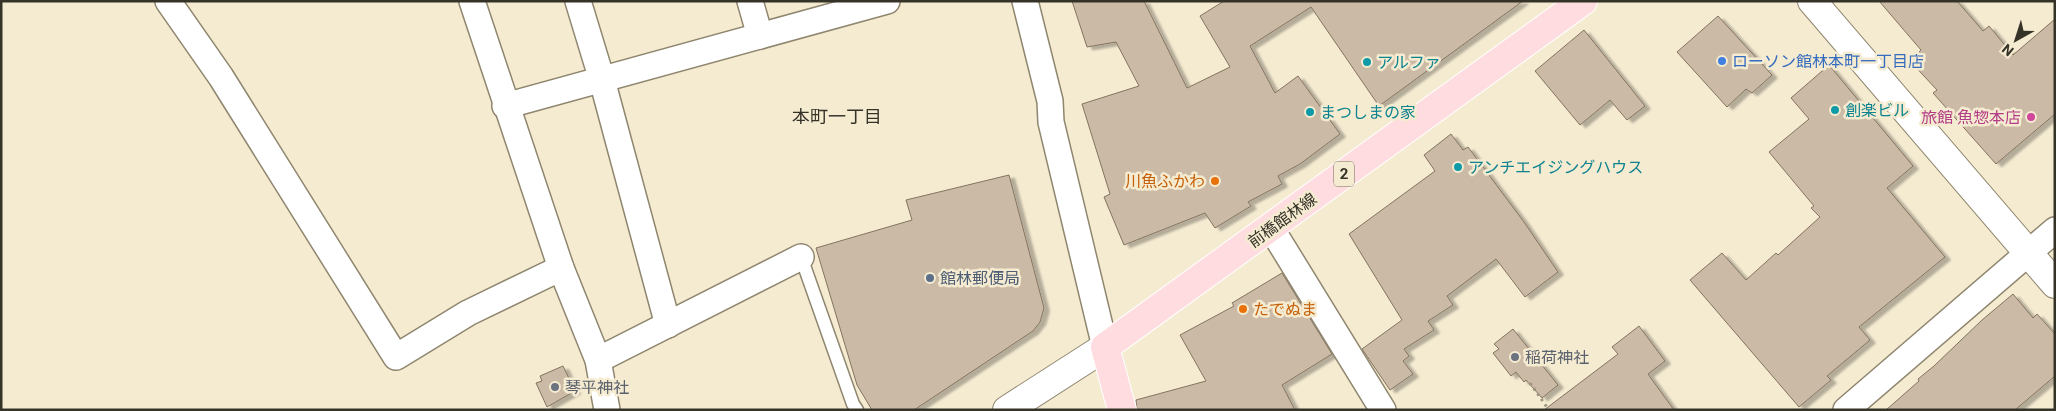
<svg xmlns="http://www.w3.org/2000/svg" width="2056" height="411" font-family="Roboto,'Noto Sans JP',sans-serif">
	<defs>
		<filter id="shadow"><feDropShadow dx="5.5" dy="3" stdDeviation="1" flood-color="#0004"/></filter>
	</defs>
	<rect width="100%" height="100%" fill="#f5ebd1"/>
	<g fill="#cbbaa5" stroke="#837360" filter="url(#shadow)">
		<polygon points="1072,1 1144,1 1187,88 1230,67 1200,16 1224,1 1523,1 1379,106 1311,7 1250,46 1275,93 1298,76 1340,134 1300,164 1278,176 1282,184 1248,202 1251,206 1215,228 1205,213 1124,245 1104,197 1110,194 1082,104 1139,86 1116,42 1087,47"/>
		<polygon points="1879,1 1957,1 1983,31 1989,26 2013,55 2055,19 2055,114 1996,164 1933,93 1937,90 1910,61 1921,50"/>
		<polygon points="1718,16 1772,75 1752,93 1746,89 1727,107 1677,52"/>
		<polygon points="1584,30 1645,106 1627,120 1610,100 1580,125 1535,71"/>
		<polygon points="1829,65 1913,166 1887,188 1945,257 1859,327 1870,340 1827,376 1831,380 1799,407 1690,280 1722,253 1746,280 1776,253 1778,255 1820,217 1811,208 1814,206 1769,152 1809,119 1791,98"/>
		<polygon points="1451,134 1463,150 1468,147 1524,222 1558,272 1525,297 1496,259 1447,296 1453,305 1428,321 1434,330 1404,349 1409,356 1403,361 1413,374 1390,390 1362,349 1402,320 1349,234 1435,171 1424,155"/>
		<polygon points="1009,175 1044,308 1040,322 1033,331 914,410 872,410 857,385 816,248 912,220 906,200"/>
		<polygon points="1282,273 1332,354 1282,385 1295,410 1137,410 1136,400 1206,381 1180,335 1234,306 1232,303"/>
		<polygon points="2013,294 2033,318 2037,314 2055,334 2055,376 2015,410 1886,410 1919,381 1918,379 1934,366 1982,320"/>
		<polygon points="1639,326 1665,361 1648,374 1674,410 1544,410 1618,354 1612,347"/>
		<polygon points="1513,329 1558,385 1542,398 1526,380 1524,382 1516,372 1511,376 1493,353 1499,349 1494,344"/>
		<polygon points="563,366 575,391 547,407 536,383 542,381 540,376"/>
	</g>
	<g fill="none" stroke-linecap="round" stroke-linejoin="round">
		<g stroke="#8f866f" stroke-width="15">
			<polyline id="lane" points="801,257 853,404 857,410"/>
		</g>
		<g stroke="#8f866f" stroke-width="28">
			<g id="street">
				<polyline points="168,1 221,77 396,357 468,313 561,268"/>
				<polyline points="472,1 561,268 598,360 607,410"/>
				<polyline points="578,1 602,80 668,325"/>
				<polyline points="750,1 760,36"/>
				<polyline points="1025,1 1050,101 1051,122 1105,347"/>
				<polyline points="505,106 887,1"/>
				<polyline points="1271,228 1383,410"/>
				<polyline points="598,360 801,257"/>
				<polyline points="1846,410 2055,230"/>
			</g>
		</g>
		<g stroke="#8f866f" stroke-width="30">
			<g id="secondary">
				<polyline points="1812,1 2055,284"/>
				<polyline points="1007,410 1105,347"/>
			</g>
		</g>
		<g stroke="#fff" stroke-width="30">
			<polyline id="primary" points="1122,410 1105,347 1583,1"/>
		</g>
		<polyline stroke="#9b9582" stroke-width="3" stroke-dasharray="2.5 4" stroke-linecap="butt" points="1530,383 1549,410"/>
		<use href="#lane" stroke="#fff" stroke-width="12"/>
		<use href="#street" stroke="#fff" stroke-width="25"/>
		<use href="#secondary" stroke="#fff" stroke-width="28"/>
		<use href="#primary" stroke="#fedcdf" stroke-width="28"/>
	</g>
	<circle fill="#3f7fe0" stroke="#f5ebd1" stroke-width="2" cx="1722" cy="61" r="5"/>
	<g fill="#0f9aa8" stroke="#f5ebd1" stroke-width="2">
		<circle cx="1367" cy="62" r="5"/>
		<circle cx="1835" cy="110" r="5"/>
		<circle cx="1310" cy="112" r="5"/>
		<circle cx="1458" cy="167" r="5"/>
	</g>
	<circle fill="#d1479c" stroke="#f5ebd1" stroke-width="2" cx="2031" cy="117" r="5"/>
	<g fill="#e8710a" stroke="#f5ebd1" stroke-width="2">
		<circle cx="1215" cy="181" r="5"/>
		<circle cx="1243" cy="309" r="5"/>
	</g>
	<circle fill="#5c6f8a" stroke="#f5ebd1" stroke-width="2" cx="930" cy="278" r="5"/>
	<g fill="#6b7280" stroke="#f5ebd1" stroke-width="2">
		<circle cx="1515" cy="357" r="5"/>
		<circle cx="555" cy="387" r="5"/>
	</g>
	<g text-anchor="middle" stroke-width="5" stroke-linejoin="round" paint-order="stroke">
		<rect fill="#f5ebd1" stroke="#6f6a5b" stroke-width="1" x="1334" y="161.5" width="20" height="25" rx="4"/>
		<g font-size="15" font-weight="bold" fill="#353228">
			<text x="1344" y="179">2</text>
		</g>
		<g font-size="16" fill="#366cbe" stroke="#f5ebd1" text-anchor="start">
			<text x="1732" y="67">ローソン館林本町一丁目店</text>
		</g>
		<g font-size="16" fill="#0d838f" stroke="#f5ebd1" text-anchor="start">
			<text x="1377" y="68">アルファ</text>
			<text x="1845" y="116">創楽ビル</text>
			<text x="1320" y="118">まつしまの家</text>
			<text x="1468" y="173">アンチエイジングハウス</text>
		</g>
		<g font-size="16" fill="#b23c85" stroke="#f5ebd1" text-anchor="end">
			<text x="2021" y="123">旅館 魚惣本店</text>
		</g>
		<g font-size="16" fill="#c56008" stroke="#f5ebd1" text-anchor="end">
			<text x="1205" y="187">川魚ふかわ</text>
			<text x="1253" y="315" text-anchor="start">たでぬま</text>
		</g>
		<g font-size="16" fill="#353228" stroke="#f5ebd1">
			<text transform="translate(1282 220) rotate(-36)" y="6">前橋館林線</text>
		</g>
		<g font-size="16" fill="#4e5e75" stroke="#f5ebd1" text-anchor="start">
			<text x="940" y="284">館林郵便局</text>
		</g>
		<g font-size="16" fill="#5b616d" stroke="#f5ebd1" text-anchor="start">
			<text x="1525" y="363">稲荷神社</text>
			<text x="565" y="393">琴平神社</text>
		</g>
		<g font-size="18" fill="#353228" stroke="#f5ebd1">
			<text x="837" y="123">本町一丁目</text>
		</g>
	</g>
	<rect width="2056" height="411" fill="none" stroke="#353228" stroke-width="5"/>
	<g transform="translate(2016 40) rotate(219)" stroke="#f5ebd1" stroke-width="4" paint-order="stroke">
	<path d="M0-4L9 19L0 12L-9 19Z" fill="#353228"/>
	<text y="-8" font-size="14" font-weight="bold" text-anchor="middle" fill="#353228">N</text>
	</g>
</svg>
